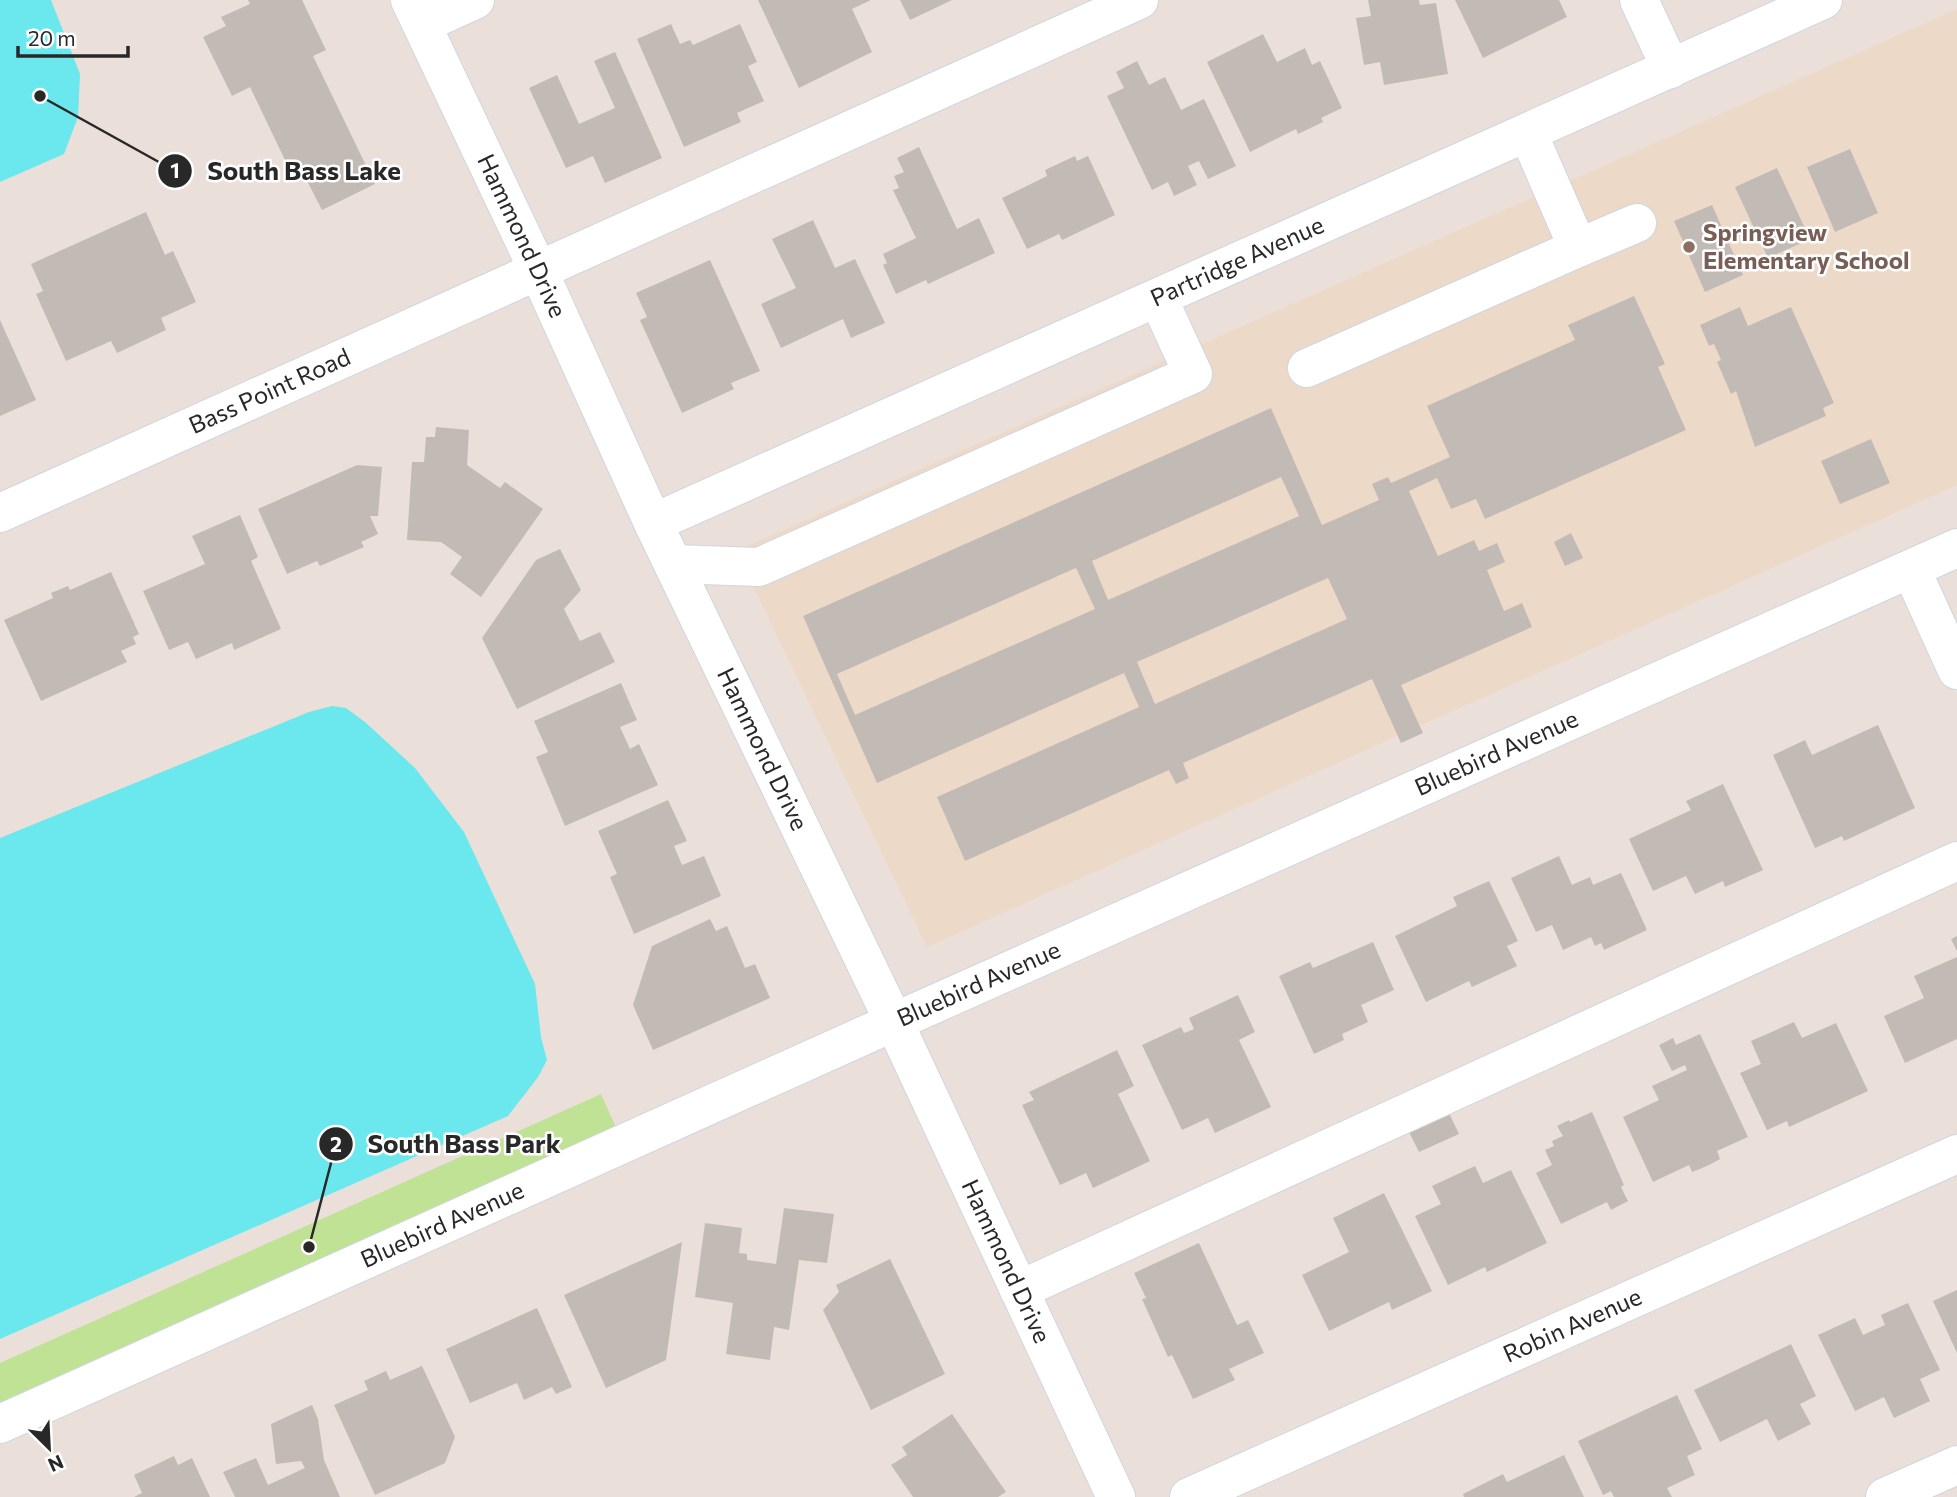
<svg xmlns="http://www.w3.org/2000/svg" width="1957" height="1497" font-family="Commissioner,sans-serif">
	<rect width="100%" height="100%" fill="#ebdfd9"/>
	<polygon fill="#edd9c8" points="1957,9 1957,485 927,947 736,551"/>
	<polygon fill="#c0e295" points="601,1094 618,1132 0,1408 0,1363"/>
	<g fill="#6ae8ee">
		<polygon points="0,0 51,0 80,74 78,117 64,154 0,182"/>
		<polygon points="332,706 346,708 365,722 415,768 464,832 535,984 541,1037 547,1060 538,1077 508,1116 0,1339 0,838 309,712"/>
	</g>
	<g fill="#c2bbb5" fill-rule="evenodd">
		<polygon points="248,0 302,0 326,50 313,56 375,184 322,210 305,177 295,181 250,87 232,96 203,37 226,26 221,17 250,4"/>
		<polygon points="758,0 871,0 852,9 872,52 799,88"/>
		<polygon points="900,0 952,0 910,20"/>
		<polygon points="1368,0 1419,0 1420,5 1436,3 1448,74 1384,85 1380,62 1364,65 1356,18 1371,16"/>
		<polygon points="1455,0 1559,0 1567,17 1483,58"/>
		<polygon points="671,24 680,44 690,40 693,45 740,24 757,62 748,66 764,101 737,113 741,122 684,147 637,39"/>
		<polygon points="1263,34 1277,62 1305,48 1312,65 1320,61 1342,108 1321,118 1323,122 1298,134 1296,129 1250,152 1207,62"/>
		<polygon points="615,52 662,158 605,183 593,156 566,168 529,88 557,75 579,124 615,108 594,61"/>
		<polygon points="1137,61 1149,85 1165,77 1181,110 1204,99 1236,166 1208,179 1199,161 1188,166 1197,185 1174,196 1168,182 1152,190 1107,96 1124,88 1116,72"/>
		<polygon points="919,147 957,229 979,218 995,253 928,284 926,280 896,294 883,265 887,263 883,254 916,238 893,190 899,188 894,176 904,172 897,158"/>
		<polygon points="1850,149 1878,213 1835,232 1807,167"/>
		<polygon points="1075,156 1077,161 1088,156 1115,215 1062,240 1059,234 1027,249 1002,198 1047,176 1045,170"/>
		<polygon points="1777,168 1810,239 1768,258 1735,187"/>
		<polygon points="1712,205 1743,275 1705,292 1674,221"/>
		<polygon points="146,212 165,255 173,251 196,302 161,318 166,330 117,353 111,341 66,361 36,294 43,291 31,264"/>
		<polygon points="813,220 835,268 855,259 885,323 851,338 843,319 781,348 761,304 796,288 772,239"/>
		<polygon points="710,260 760,371 731,383 734,389 682,413 640,320 647,317 636,293"/>
		<path d="M1634 296 1665 364 1658 367 1686 430 1485 519 1476 499 1451 509 1437 478 1409 491 1438 556 1474 540 1479 551 1497 543 1505 562 1487 570 1504 611 1522 603 1532 627 1401 685 1423 733 1401 743 1372 679 1183 763 1189 778 1176 784 1169 770 965 861 937 797 1139 707 1124 673 877 783 803 616 1271 408 1322 525 1379 500 1372 484 1388 477 1391 483 1450 457 1427 406 1575 340 1568 325ZM1281 477 1299 516 1108 600 1092 561ZM1076 568 1095 609 855 715 837 674ZM1328 578 1347 619 1155 704 1137 662Z"/>
		<polygon points="1740,307 1748,326 1791,307 1834,403 1823,408 1826,416 1755,447 1736,391 1731,394 1717,362 1721,360 1714,344 1709,346 1700,325"/>
		<polygon points="0,320 36,400 0,416"/>
		<polygon points="436,427 469,430 467,465 500,488 505,482 543,509 481,597 450,574 462,557 441,542 407,540 412,462 424,462 426,437 435,437"/>
		<polygon points="1871,439 1890,483 1840,504 1821,461"/>
		<polygon points="357,465 382,467 378,516 370,516 378,534 361,542 364,547 320,566 317,561 287,574 258,509"/>
		<polygon points="240,515 258,557 251,561 281,629 234,650 232,643 196,659 188,642 169,650 143,591 205,564 192,536"/>
		<polygon points="1571,533 1583,558 1565,566 1554,542"/>
		<polygon points="560,549 581,590 564,609 580,641 600,632 615,662 517,709 482,638 536,560"/>
		<polygon points="111,572 139,634 133,637 136,644 121,651 127,662 41,701 4,620 53,598 51,593 68,586 70,590"/>
		<polygon points="621,683 637,720 620,727 630,749 639,744 658,785 565,826 536,757 548,752 534,721"/>
		<polygon points="1878,725 1915,808 1844,841 1842,836 1815,848 1773,755 1805,740 1812,755"/>
		<polygon points="1723,784 1763,870 1725,887 1723,881 1695,894 1686,876 1653,891 1629,839 1691,810 1686,801"/>
		<polygon points="668,800 687,841 674,846 682,865 704,856 721,896 634,934 610,877 617,874 598,831"/>
		<polygon points="1559,856 1572,885 1590,877 1593,885 1621,873 1647,930 1604,950 1601,943 1595,946 1591,937 1563,950 1552,925 1536,932 1511,878"/>
		<polygon points="1489,881 1518,941 1507,946 1517,966 1472,987 1469,981 1426,1002 1395,936 1457,906 1453,897"/>
		<polygon points="710,919 716,931 727,926 745,968 755,964 770,998 653,1050 633,1005 652,946"/>
		<polygon points="1957,936 1957,951 1951,939"/>
		<polygon points="1373,942 1394,990 1361,1005 1368,1022 1342,1034 1344,1040 1314,1054 1279,976 1310,962 1313,968"/>
		<polygon points="1957,957 1957,1039 1905,1063 1884,1016 1924,998 1914,976"/>
		<polygon points="1238,995 1255,1032 1239,1040 1271,1107 1215,1133 1208,1118 1182,1130 1142,1045 1181,1027 1184,1033 1194,1029 1189,1018"/>
		<polygon points="1794,1022 1802,1038 1836,1023 1868,1091 1789,1127 1787,1121 1767,1130 1740,1073 1761,1064 1751,1041"/>
		<polygon points="1700,1034 1748,1137 1717,1151 1720,1159 1707,1166 1692,1172 1689,1165 1653,1182 1623,1117 1659,1100 1652,1086 1687,1070 1685,1065 1672,1071 1659,1045 1673,1038 1676,1045"/>
		<polygon points="1117,1050 1134,1086 1118,1094 1150,1161 1093,1188 1086,1173 1060,1185 1022,1105 1034,1100 1029,1092"/>
		<polygon points="1592,1112 1624,1185 1621,1187 1628,1201 1611,1210 1607,1202 1561,1224 1536,1173 1552,1165 1545,1150 1554,1146 1552,1141 1563,1136 1557,1126 1569,1120 1570,1122"/>
		<polygon points="1449,1113 1459,1134 1419,1152 1409,1132"/>
		<polygon points="1475,1166 1483,1183 1511,1170 1547,1243 1487,1272 1485,1267 1448,1285 1415,1216 1441,1204 1432,1186"/>
		<polygon points="1384,1193 1432,1291 1392,1310 1389,1302 1329,1331 1302,1275 1349,1252 1333,1218"/>
		<polygon points="784,1208 834,1214 827,1263 799,1260 789,1330 774,1327 770,1360 726,1354 733,1303 695,1297 705,1223 742,1228 739,1253 747,1254 747,1260 776,1264"/>
		<polygon points="682,1242 666,1360 606,1388 564,1295"/>
		<polygon points="1199,1243 1237,1325 1248,1320 1264,1353 1229,1369 1235,1380 1193,1399 1172,1355 1168,1357 1142,1299 1146,1298 1134,1273"/>
		<polygon points="890,1259 945,1374 871,1410 823,1310 839,1292 836,1285"/>
		<polygon points="1957,1290 1957,1353 1933,1301"/>
		<polygon points="1908,1303 1940,1370 1920,1379 1930,1401 1894,1418 1884,1397 1855,1411 1818,1335 1855,1318 1863,1335 1885,1325 1881,1315"/>
		<polygon points="537,1308 572,1387 556,1394 552,1387 524,1400 517,1383 470,1403 446,1349"/>
		<polygon points="1791,1344 1816,1396 1800,1404 1811,1424 1778,1441 1767,1419 1720,1442 1694,1390"/>
		<polygon points="422,1366 455,1437 445,1463 375,1495 334,1405 368,1390 364,1381 386,1371 390,1380"/>
		<polygon points="1677,1395 1702,1449 1687,1456 1695,1475 1667,1488 1672,1497 1614,1497 1611,1491 1603,1495 1578,1441"/>
		<polygon points="312,1405 318,1419 324,1460 340,1497 235,1497 223,1472 256,1458 268,1485 305,1468 301,1461 276,1464 271,1424"/>
		<polygon points="952,1414 1006,1492 998,1497 913,1497 891,1465 907,1455 902,1447"/>
		<polygon points="1564,1455 1584,1497 1464,1497 1463,1494 1503,1474 1507,1482"/>
		<polygon points="174,1456 178,1465 192,1458 210,1497 134,1497 142,1493 134,1475"/>
	</g>
	<g fill="none" stroke-linecap="round" stroke-linejoin="round">
		<g stroke="#ced6e1" stroke-width="40">
			<g id="minor">
				<path id="s1" d="M410 0 538 270 653 523 894 1022 1116 1497"/>
				<polyline points="1639,0 1671,69"/>
				<polyline points="422,24 475,0"/>
				<polyline points="1578,248 1637,223"/>
				<polyline points="1307,368 1578,248 1528,133"/>
				<path id="s2" d="M0 513 1139 0"/>
				<path id="s3" d="M653 523 1823 0"/>
				<polyline points="673,564 759,567 1193,374 1158,298"/>
				<polyline points="1911,569 1957,670"/>
				<polyline points="1019,1290 1957,861"/>
				<path id="s4" d="M0 1424 894 1022 1957 548"/>
				<path id="s5" d="M1189 1497 1957 1154"/>
				<polyline points="1885,1497 1957,1465"/>
			</g>
		</g>
		<use href="#minor" stroke="#fff" stroke-width="38"/>
	</g>
	<circle fill="#8d6e63" stroke="#fff" stroke-width="2.5" cx="1689" cy="247" r="7"/>
	<g text-anchor="middle" stroke-width="5" stroke-linejoin="round" paint-order="stroke">
		<g font-size="24" font-weight="bold" fill="#785e54" stroke="#fff" text-anchor="start">
			<text x="1703" y="241">Springview<tspan x="1703" dy="28">Elementary School</tspan></text>
		</g>
		<g font-size="24" fill="#282828" stroke="#fff">
			<text dy="8" stroke="none"><textPath href="#s1" startOffset="261">Hammond Drive</textPath></text>
			<text dy="8" stroke="none"><textPath href="#s3" startOffset="640">Partridge Avenue</textPath></text>
			<text dy="8" stroke="none"><textPath href="#s2" startOffset="296">Bass Point Road</textPath></text>
			<text dy="8" stroke="none"><textPath href="#s1" startOffset="828">Hammond Drive</textPath></text>
			<text dy="8" stroke="none"><textPath href="#s4" startOffset="1640">Bluebird Avenue</textPath></text>
			<text dy="8" stroke="none"><textPath href="#s4" startOffset="1073">Bluebird Avenue</textPath></text>
			<text dy="8" stroke="none"><textPath href="#s4" startOffset="485">Bluebird Avenue</textPath></text>
			<text dy="8" stroke="none"><textPath href="#s1" startOffset="1395">Hammond Drive</textPath></text>
			<text dy="8" stroke="none"><textPath href="#s5" startOffset="420">Robin Avenue</textPath></text>
		</g>
	</g>
	<path fill="none" stroke="#282828" stroke-width="2.5" d="M40 96L175 171M309 1247L336 1144"/>
	<g fill="#282828" stroke="#fff" stroke-width="2.5">
		<circle cx="40" cy="96" r="7"/>
		<circle cx="309" cy="1247" r="7"/>
		<circle cx="175" cy="171" r="18"/>
		<circle cx="336" cy="1144" r="18"/>
	</g>
	<g font-size="21" text-anchor="middle" font-weight="bold" fill="#fff">
		<text x="175" y="178">1</text>
		<text x="336" y="1152">2</text>
	</g>
	<g font-size="26" text-anchor="middle" font-weight="bold" fill="#282828" stroke="#fff" stroke-width="5" stroke-linejoin="round" paint-order="stroke">
		<text x="304" y="180">South Bass Lake</text>
		<text x="464" y="1153">South Bass Park</text>
	</g>
	<g transform="translate(49 1448) rotate(156)" stroke="#ffffff" stroke-width="5" paint-order="stroke">
	<path d="M0-5L12 26L0 18L-12 26Z" fill="#282828"/>
	<text y="-10" font-size="19" font-weight="bold" text-anchor="middle" fill="#282828">N</text>
	</g>
	<path d="M18 46v10h110v-10" fill="none" stroke="#282828" stroke-width="3.5"/>
	<text x="28" y="46" font-size="21" fill="#282828" stroke="#ffffff" stroke-width="5" paint-order="stroke">20 m</text>
</svg>
